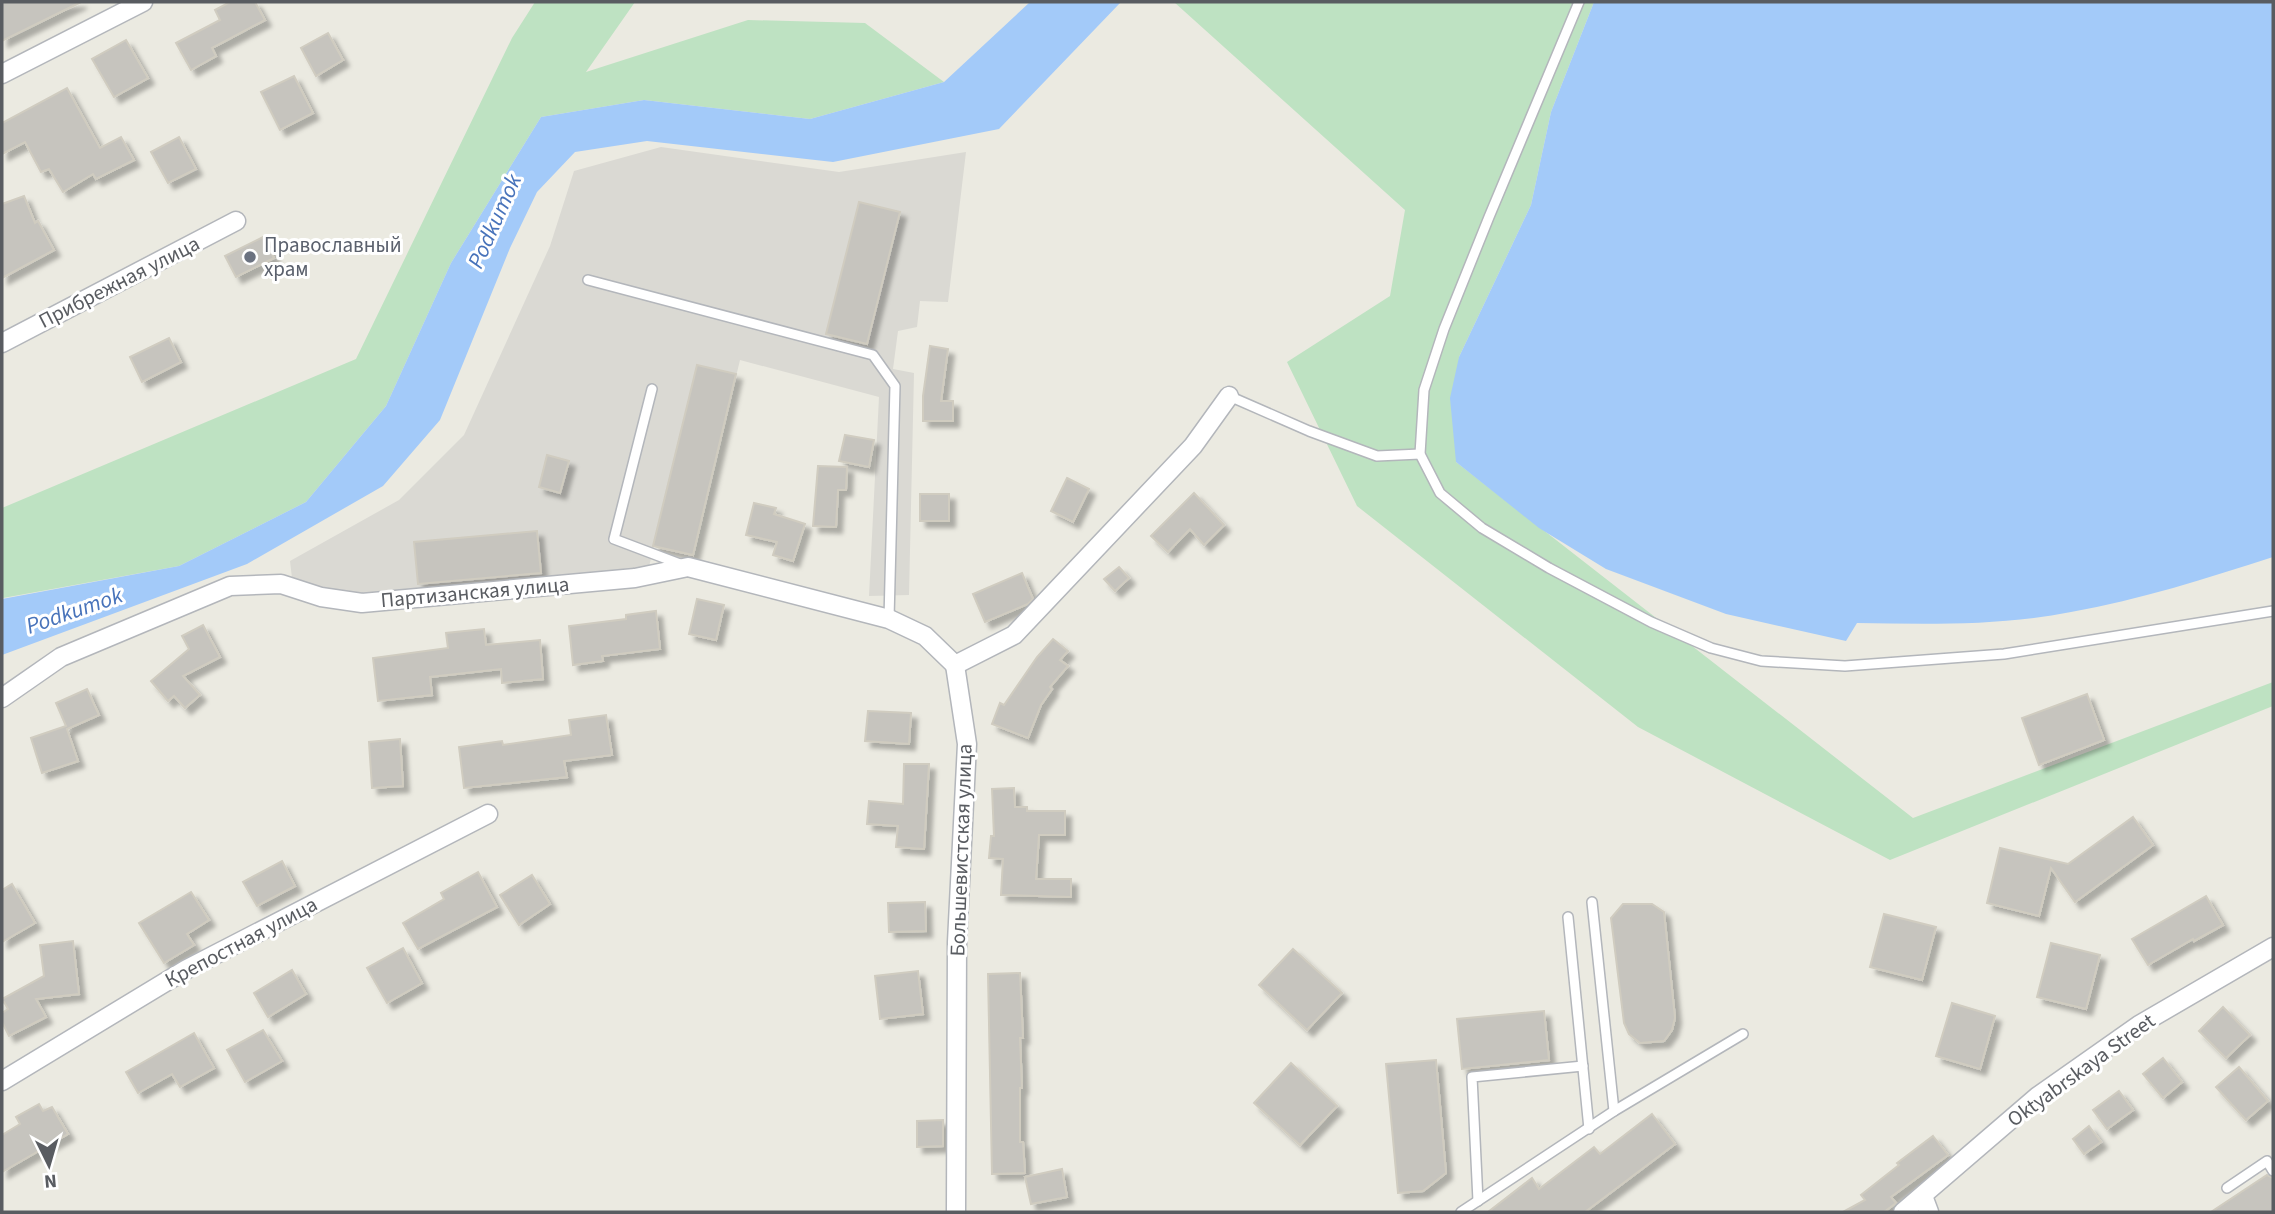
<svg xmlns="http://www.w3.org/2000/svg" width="2275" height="1214" font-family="'Source Sans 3',sans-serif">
	<defs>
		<filter id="shadow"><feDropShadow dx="6" dy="6" stdDeviation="2" flood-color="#0004"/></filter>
	</defs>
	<rect width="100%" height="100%" fill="#ebeae1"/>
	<polygon fill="#dad9d3" points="661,147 839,172 966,152 948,302 920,301 917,327 898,331 893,369 914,373 909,595 869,596 879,397 740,360 693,555 654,546 645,583 334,603 292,578 290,561 399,500 464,435 550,246 574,171"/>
	<g fill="#bee2c2">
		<polygon points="535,2 635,2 586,72 748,20 865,23 944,82 810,119 644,100 541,117 451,263 386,406 306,502 179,566 3,598 2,508 356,359 512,38"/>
		<polygon points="1174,2 1594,2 1551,112 1531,205 1459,357 1456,462 1913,818 2273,682 2273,706 1890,860 1638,727 1357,506 1287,362 1390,296 1405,210"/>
	</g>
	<g fill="#a3caf9">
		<polygon points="1030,2 1121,2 999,129 833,162 647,141 575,152 537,192 510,248 440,420 383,486 247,564 2,655 2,599 179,566 306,502 386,406 451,263 541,117 644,100 810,119 944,82"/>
		<path d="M1594 2H2273V557C2207 578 2140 600 2071 612 2000 626 1929 624 1857 623L1846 641 1726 614 1606 569 1539 528 1456 462 1450 398 1459 357 1531 205 1551 112Z"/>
	</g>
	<g fill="#c6c4be" stroke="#d0ccc0" stroke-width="2" filter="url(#shadow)">
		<polygon points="2,2 81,2 2,41"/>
		<polygon points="230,2 255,2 265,20 212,48 216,56 191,70 176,43 220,20 215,10"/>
		<polygon points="328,33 343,60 316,76 301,48"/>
		<polygon points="126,40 148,78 114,97 92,59"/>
		<polygon points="294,76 313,113 280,130 261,92"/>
		<polygon points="67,88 100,148 121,137 134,160 96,179 93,174 63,192 49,169 41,172 25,142 2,154 2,123"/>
		<polygon points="179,137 196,169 168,183 151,152"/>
		<polygon points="24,196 35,223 38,221 54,250 2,278 2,204"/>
		<polygon points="859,202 900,212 867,344 826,334"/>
		<polygon points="263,237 274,258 236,277 225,256"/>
		<polygon points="169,338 181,362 142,382 130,357"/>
		<polygon points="930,346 948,349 941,401 953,401 953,421 923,421 923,396"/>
		<polygon points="697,365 736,374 693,555 653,546"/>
		<polygon points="845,435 874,440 869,467 839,461"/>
		<polygon points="547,455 569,461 560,493 539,487"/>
		<polygon points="818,466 847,467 846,490 838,490 836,527 813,526"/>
		<polygon points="1067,478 1089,489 1073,522 1051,511"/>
		<polygon points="1194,493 1224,525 1204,545 1190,529 1168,552 1151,536"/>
		<rect x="920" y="494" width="29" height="27"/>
		<polygon points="754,503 776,508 774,514 805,524 793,561 773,555 777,542 746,535"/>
		<polygon points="537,531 541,573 418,584 414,542"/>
		<polygon points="1119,567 1129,578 1115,591 1104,579"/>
		<polygon points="1022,573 1033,599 1028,604 985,622 973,594"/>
		<polygon points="697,599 724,605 716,640 689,634"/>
		<polygon points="656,611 660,649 602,656 603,661 573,665 569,626 626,619 626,615"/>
		<polygon points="203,625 220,657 183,676 200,695 185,708 174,696 168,701 151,681 189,649 182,636"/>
		<polygon points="484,629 486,645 540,640 543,679 502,683 501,669 430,677 432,695 378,701 373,658 448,648 446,633"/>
		<polygon points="1053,639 1068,651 1060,660 1068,666 1050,687 1052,689 1041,705 1028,738 992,724 1000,703 1004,705 1037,657"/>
		<polygon points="87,689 99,715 67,729 78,761 42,773 31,738 66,726 56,703"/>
		<polygon points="2087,694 2104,740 2039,765 2022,718"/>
		<polygon points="868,711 911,713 909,744 865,741"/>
		<polygon points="606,715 612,755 564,761 567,777 464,788 459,747 502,741 503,745 571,735 569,720"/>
		<polygon points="400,739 403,786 372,788 369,742"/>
		<polygon points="904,764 929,764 924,849 896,847 898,826 867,824 869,801 903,804"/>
		<polygon points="1014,788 1015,807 1027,807 1027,811 1065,811 1065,835 1039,835 1036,879 1071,879 1071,897 1001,895 1003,859 989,858 991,836 994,836 992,789"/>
		<polygon points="2133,817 2153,845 2075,902 2051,868 2039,916 1987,903 2000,848 2068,864"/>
		<polygon points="282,861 295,886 257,906 243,882"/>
		<polygon points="478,872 497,907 418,949 403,923 444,899 441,893"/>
		<polygon points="532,875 550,904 519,925 500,895"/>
		<polygon points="12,884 35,923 2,942 2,890"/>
		<polygon points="191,892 209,920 187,934 194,945 164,963 139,923"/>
		<polygon points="2206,896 2223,925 2194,941 2193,939 2148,965 2132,939"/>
		<polygon points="925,902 926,931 889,932 888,903"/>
		<polygon points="1623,904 1652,904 1664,912 1675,1018 1672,1030 1664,1041 1640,1043 1629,1034 1624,1023 1611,918"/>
		<polygon points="1884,914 1936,927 1922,980 1870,967"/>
		<polygon points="73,941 79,994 36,999 46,1017 9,1036 2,1022 2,1013 8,1009 4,1002 2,1003 2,999 44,976 40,945"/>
		<polygon points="2051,943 2100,955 2086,1009 2037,997"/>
		<polygon points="403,948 422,983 387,1003 367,968"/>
		<polygon points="1293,949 1342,993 1307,1030 1259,985"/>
		<polygon points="292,970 306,994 268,1017 254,993"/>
		<polygon points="918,971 923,1014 880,1019 875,976"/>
		<polygon points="1020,973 1023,1038 1020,1038 1022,1088 1020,1088 1020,1142 1023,1142 1025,1173 992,1174 988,974"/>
		<polygon points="1952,1003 1995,1016 1980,1069 1936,1056"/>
		<polygon points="2223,1007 2250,1035 2226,1058 2199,1031"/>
		<polygon points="1544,1011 1549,1060 1462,1069 1457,1019"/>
		<polygon points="263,1030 282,1061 245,1082 227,1050"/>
		<polygon points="194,1033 214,1068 180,1087 172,1074 138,1093 126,1072"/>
		<polygon points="2163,1058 2182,1082 2163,1098 2143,1074"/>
		<polygon points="1436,1060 1446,1173 1423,1191 1398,1193 1386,1064"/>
		<polygon points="1291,1063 1337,1106 1300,1145 1254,1103"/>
		<polygon points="2239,1067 2268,1101 2246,1120 2216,1087"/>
		<polygon points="2119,1091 2133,1110 2107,1129 2093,1110"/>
		<polygon points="39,1104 43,1111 52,1107 68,1134 2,1172 2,1135 20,1124 16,1117"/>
		<polygon points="1652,1114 1675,1144 1585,1212 1488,1212 1532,1178 1539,1189 1594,1147 1600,1154"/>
		<polygon points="943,1120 943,1146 917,1147 917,1121"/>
		<polygon points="2089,1126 2101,1142 2084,1154 2073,1139"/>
		<polygon points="1933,1136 1948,1155 1891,1197 1896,1203 1884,1212 1843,1212 1865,1200 1861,1195 1899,1165 1897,1163"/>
		<polygon points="1062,1169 1067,1197 1031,1204 1025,1177"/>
		<polygon points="2267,1175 2273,1178 2273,1212 2211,1212"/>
	</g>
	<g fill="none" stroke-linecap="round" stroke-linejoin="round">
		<g stroke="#b3b6bb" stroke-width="12">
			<g id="service">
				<polyline points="1579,2 1489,217 1444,329 1424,390 1420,454 1440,493 1482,528 1549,568 1651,622 1711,648 1761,661 1845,666 2004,654 2273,611"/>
				<polyline points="588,280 873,355 895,386 889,619"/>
				<polyline points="652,389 614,539 680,564"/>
				<polyline points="1229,396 1309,431 1377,456 1420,454"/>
				<polyline points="1592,902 1614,1111"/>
				<polyline points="1568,917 1589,1129"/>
				<polyline points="2227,1188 2267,1161 2273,1171"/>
				<polyline points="1478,1201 1472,1077 1583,1066"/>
				<polyline points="1461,1212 1614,1111 1743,1034"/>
			</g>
		</g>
		<g stroke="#b3b6bb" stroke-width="21">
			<g id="minor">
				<polyline points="2,74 143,2"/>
				<polyline points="2,343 236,221"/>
				<polyline points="955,665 967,744 957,942 956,1212"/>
				<polyline points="955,665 1014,635 1193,446 1229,396"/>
				<polyline points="2,698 61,657 230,586 281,584 321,597 362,603 635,578 688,567 889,619 925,636 955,665"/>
				<polyline points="2,1081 187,969 488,814"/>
				<polyline points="1923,1196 1929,1212"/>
				<polyline points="1903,1212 2038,1096 2139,1025 2273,947"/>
			</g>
		</g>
		<use href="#service" stroke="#fff" stroke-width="9"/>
		<use href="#minor" stroke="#fff" stroke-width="18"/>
	</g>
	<circle fill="#6b7280" stroke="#fff" stroke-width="2.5" cx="250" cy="257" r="7"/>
	<g text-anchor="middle" stroke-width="6" stroke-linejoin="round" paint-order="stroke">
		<g font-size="21" fill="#5b616d" stroke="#fff" text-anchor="start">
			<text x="264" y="252">Православный<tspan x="264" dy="24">храм</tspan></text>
		</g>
		<g font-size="21" fill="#595c61" stroke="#fff">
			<text transform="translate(119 282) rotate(-27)" y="7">Прибрежная улица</text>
			<text transform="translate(475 592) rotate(-5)" y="7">Партизанская улица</text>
			<text transform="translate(961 850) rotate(-88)" y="7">Большевистская улица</text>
			<text transform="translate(241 942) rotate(-28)" y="7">Крепостная улица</text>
			<text transform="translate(2081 1070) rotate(-36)" y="7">Oktyabrskaya Street</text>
		</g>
		<g font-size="23" font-style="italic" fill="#4873ba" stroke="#fff">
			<text transform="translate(494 221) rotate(-66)" y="8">Podkumok</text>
			<text transform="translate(74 610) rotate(-19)" y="8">Podkumok</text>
		</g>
	</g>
	<rect width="2275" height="1214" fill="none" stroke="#595c61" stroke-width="7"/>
	<g transform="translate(49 1165) rotate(175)" stroke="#ffffff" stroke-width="5" paint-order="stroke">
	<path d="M0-5L12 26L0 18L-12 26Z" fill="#595c61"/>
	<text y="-10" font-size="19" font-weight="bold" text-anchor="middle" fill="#595c61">N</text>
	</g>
</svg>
